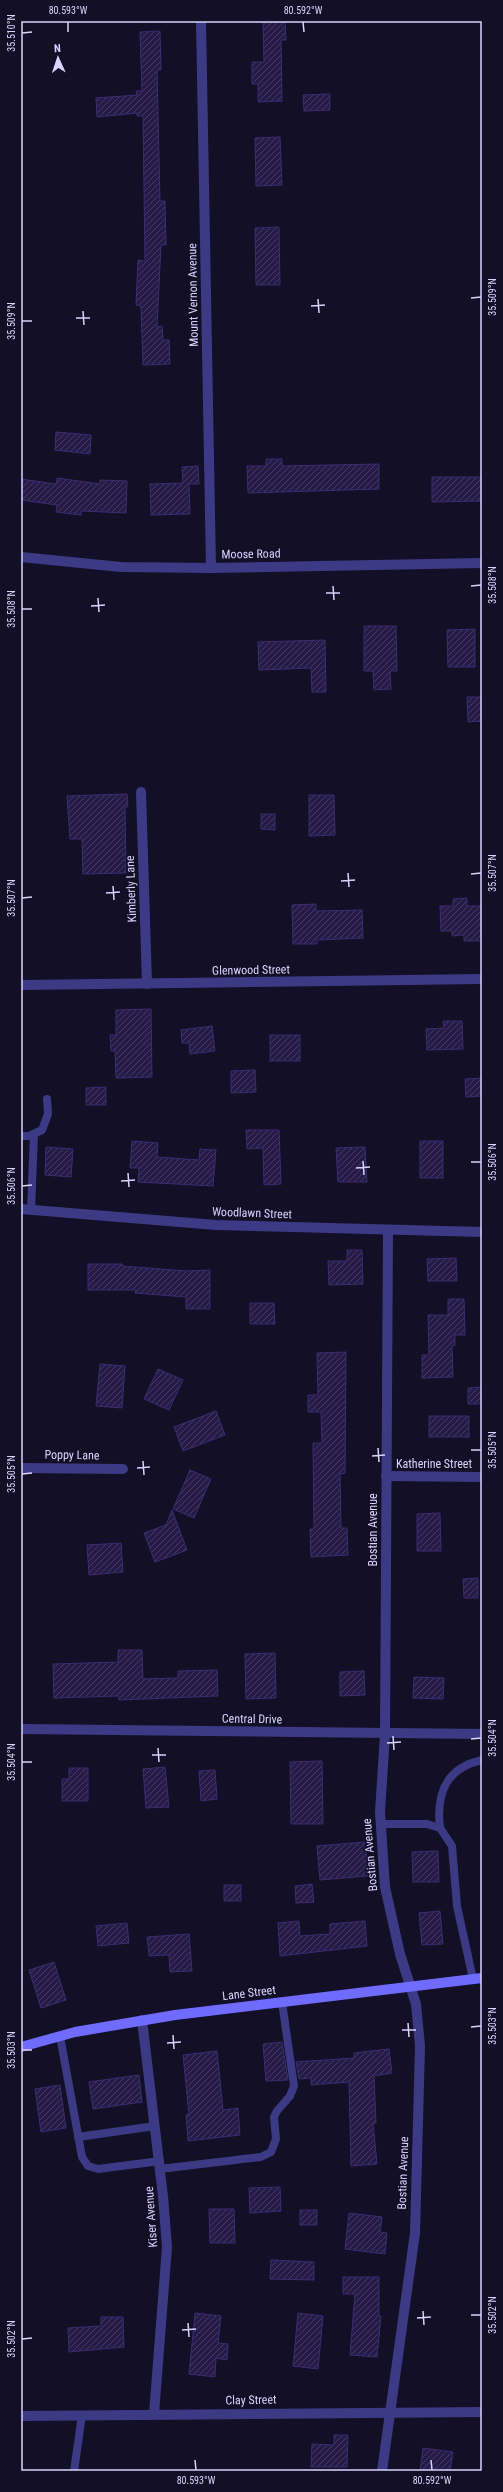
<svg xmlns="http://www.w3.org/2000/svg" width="503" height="2492" font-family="'Roboto Condensed',sans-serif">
	<defs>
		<pattern id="building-hatch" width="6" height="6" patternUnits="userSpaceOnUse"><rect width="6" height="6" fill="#241b47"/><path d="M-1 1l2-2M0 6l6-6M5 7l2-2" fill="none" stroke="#433b63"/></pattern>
	</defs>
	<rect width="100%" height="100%" fill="#130f26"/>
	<g fill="url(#building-hatch)" stroke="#3b2d73">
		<polygon points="263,21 285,21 286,40 281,40 282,101 258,102 258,84 252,84 252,62 264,62"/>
		<polygon points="160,31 161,70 157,70 160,201 165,201 166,245 161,245 157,327 162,326 163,340 169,340 170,364 143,365 141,306 136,305 138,260 145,261 143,116 137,116 137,113 97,117 96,98 137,95 136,91 142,91 140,32"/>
		<polygon points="330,94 330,110 304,111 303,95"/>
		<polygon points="280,137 282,185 256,186 255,138"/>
		<polygon points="279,227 280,285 256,285 255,228"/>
		<polygon points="56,432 91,435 90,454 55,450"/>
		<polygon points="266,459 282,459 282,466 379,464 379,489 248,493 247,466 266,466"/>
		<polygon points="198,466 199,484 189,484 190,514 151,515 150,484 183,483 182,467"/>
		<polygon points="432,477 481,477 481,501 432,502"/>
		<polygon points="57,478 100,484 100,480 127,481 126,513 81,511 81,515 56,512 57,505 21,500 21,479 56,484"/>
		<polygon points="364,626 396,626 397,671 390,671 391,689 374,690 373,671 364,671"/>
		<polygon points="475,629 475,667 448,667 447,630"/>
		<polygon points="325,640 326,692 312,692 311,668 259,670 258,642"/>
		<polygon points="467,697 482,697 482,721 468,722"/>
		<polygon points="127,794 128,807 125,807 126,873 83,874 82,839 70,839 67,796"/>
		<polygon points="309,795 334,795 335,835 309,836"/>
		<polygon points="261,814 275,814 275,830 261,829"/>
		<polygon points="467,898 467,906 482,906 482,941 464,941 464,935 452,936 452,931 441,931 440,906 453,906 453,899"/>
		<polygon points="316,904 316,911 362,910 363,938 317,940 317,944 293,944 292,905"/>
		<polygon points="151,1009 152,1077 116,1078 115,1051 111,1051 110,1035 116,1035 116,1010"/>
		<polygon points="443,1021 462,1021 463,1049 427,1050 426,1029 444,1028"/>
		<polygon points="212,1026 215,1051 190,1054 189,1043 182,1043 181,1030"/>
		<rect x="270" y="1035" width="30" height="26"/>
		<polygon points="255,1070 256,1092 231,1093 231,1071"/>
		<polygon points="482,1078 482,1096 466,1097 465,1079"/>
		<polygon points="106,1087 106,1105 86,1105 86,1088"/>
		<polygon points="246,1130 279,1130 281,1184 264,1185 263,1148 247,1149"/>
		<polygon points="132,1141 158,1143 157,1157 199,1160 200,1149 216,1150 213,1186 138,1182 139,1168 130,1168"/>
		<rect x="420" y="1141" width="23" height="37"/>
		<polygon points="46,1147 73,1149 71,1177 45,1175"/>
		<polygon points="365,1147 367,1182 338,1182 336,1148"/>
		<polygon points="347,1250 362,1250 363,1284 329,1285 328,1261 347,1261"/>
		<polygon points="456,1258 457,1281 428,1281 427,1259"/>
		<polygon points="88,1264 122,1264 122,1266 186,1271 210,1270 210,1309 186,1309 186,1297 135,1293 136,1290 88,1290"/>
		<polygon points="448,1299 464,1299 465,1335 455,1335 455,1345 452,1346 453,1377 422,1378 422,1355 429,1355 428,1315 448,1315"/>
		<polygon points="250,1303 274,1303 275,1324 250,1324"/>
		<polygon points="346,1352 345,1473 340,1474 341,1528 347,1528 348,1555 311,1557 310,1529 314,1529 313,1443 322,1443 321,1412 308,1412 308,1395 318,1395 317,1353"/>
		<polygon points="100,1364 125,1366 122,1408 96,1406"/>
		<polygon points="158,1369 183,1380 169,1410 144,1399"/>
		<polygon points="482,1387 482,1404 468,1404 468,1388"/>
		<polygon points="216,1411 225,1435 183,1451 174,1427"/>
		<rect x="429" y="1416" width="40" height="21"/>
		<polygon points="190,1470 211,1479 194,1518 173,1509"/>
		<polygon points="172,1510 187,1550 155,1562 144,1533 166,1525"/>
		<polygon points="440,1513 441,1551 417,1551 417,1514"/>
		<polygon points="121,1543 123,1572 89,1575 87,1545"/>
		<polygon points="478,1578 478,1598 464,1598 463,1579"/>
		<polygon points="118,1650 142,1650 143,1679 178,1678 178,1671 217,1670 218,1696 119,1700 119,1696 54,1698 53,1664 118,1662"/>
		<polygon points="275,1653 276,1698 246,1699 245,1654"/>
		<polygon points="364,1671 365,1695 340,1696 340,1672"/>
		<polygon points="414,1677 444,1678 443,1699 413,1698"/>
		<polygon points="322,1761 323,1824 291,1824 290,1762"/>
		<polygon points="165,1767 169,1807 146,1808 143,1769"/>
		<polygon points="69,1768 88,1768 88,1801 62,1801 62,1779 69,1779"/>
		<polygon points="215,1770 217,1799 201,1801 199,1771"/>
		<polygon points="365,1842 368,1876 320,1880 317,1846"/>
		<polygon points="438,1851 439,1882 413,1882 412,1852"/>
		<polygon points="312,1884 314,1902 296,1903 295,1886"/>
		<rect x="224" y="1885" width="17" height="16"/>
		<polygon points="440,1911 443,1944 422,1945 419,1913"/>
		<polygon points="299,1921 300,1936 330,1934 330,1924 365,1921 367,1946 280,1956 278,1923"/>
		<polygon points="127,1923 129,1943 98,1946 96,1926"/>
		<polygon points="189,1934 192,1971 170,1972 169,1955 149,1956 147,1937"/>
		<polygon points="54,1962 66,2000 41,2008 29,1970"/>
		<polygon points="282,2042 288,2080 266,2081 263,2044"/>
		<polygon points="389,2049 392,2073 374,2076 376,2123 373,2123 377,2164 351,2166 349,2082 311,2085 311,2078 299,2079 296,2062 354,2058 354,2053"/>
		<polygon points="217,2051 223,2110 238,2108 240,2135 188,2141 186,2115 189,2115 183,2055"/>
		<polygon points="139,2075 142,2102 93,2109 89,2082"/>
		<polygon points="60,2085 66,2128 41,2132 35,2089"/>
		<polygon points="280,2187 281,2211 250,2213 249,2188"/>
		<polygon points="209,2209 234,2209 235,2243 210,2243"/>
		<rect x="300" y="2210" width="17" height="15"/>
		<polygon points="349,2213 382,2217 380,2232 387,2233 385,2254 345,2249"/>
		<polygon points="271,2260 314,2262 314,2280 270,2279"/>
		<polygon points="343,2277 379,2277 379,2316 381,2316 377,2357 350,2355 355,2294 343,2294"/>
		<polygon points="195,2313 221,2316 218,2343 228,2344 227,2360 216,2358 215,2377 189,2374"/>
		<polygon points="298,2313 323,2316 318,2369 293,2366"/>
		<polygon points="101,2317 123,2317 124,2347 69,2352 68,2328 101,2326"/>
		<polygon points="334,2435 348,2435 347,2467 311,2467 312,2444 334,2445"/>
		<polygon points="423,2448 453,2452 450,2471 420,2471"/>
	</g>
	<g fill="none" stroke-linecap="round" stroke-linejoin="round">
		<g stroke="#3d3a85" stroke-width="8">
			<polyline points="21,1136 29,1136 42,1130 48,1114 47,1099"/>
			<polyline points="31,1210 34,1134"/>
			<polyline points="380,1824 427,1824 440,1828 452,1846 457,1906 473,1979"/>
			<path d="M440 1828C436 1793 446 1768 482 1760"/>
			<polyline points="60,2036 82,2157 88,2166 98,2169 160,2161"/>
			<polyline points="78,2137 155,2126"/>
			<polyline points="160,2169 261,2157 271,2152 276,2139 274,2117 277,2111 290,2096 294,2086 282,2002"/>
			<polyline points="74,2471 82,2415"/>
		</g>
		<g stroke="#3d3a85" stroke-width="10">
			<polyline points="201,21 211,568"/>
			<polyline points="141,792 147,984"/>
			<polyline points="21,985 482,979"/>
			<polyline points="21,1209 216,1225 482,1232"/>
			<polyline points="21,1468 123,1469"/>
			<polyline points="386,1476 482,1477"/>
			<polyline points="21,1729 482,1734"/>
			<polyline points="142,2020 163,2196 167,2247 154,2414"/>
			<polyline points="21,2416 482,2412"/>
			<polyline points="382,2471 415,2233 420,2046 416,2004 400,1954 385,1887 380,1812 385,1734 388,1231"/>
		</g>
		<polyline stroke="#3d3a85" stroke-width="10" points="21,557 121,567 211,568 482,563"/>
		<polyline stroke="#6f6bff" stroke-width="10" points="21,2047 75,2032 175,2015 482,1978"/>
	</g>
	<path fill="none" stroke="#d9d4ff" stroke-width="1.5" d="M68 22V32M303 22 304 32M22 33 32 32M471 298 481 297M318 299 319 313M311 306 325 305M83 311 84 325M76 318H90M22 321H32M333 586 334 600M471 586 481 585M326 593H340M98 598 99 612M91 606 105 605M22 609H32M348 873 349 887M471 874 481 873M341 881 355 880M113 886 114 900M106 893 120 892M22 898 32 897M363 1161 364 1175M471 1162H481M356 1168 370 1167M128 1173 129 1187M121 1181 135 1180M22 1186 32 1185M378 1448 379 1462M471 1450H481M372 1456 385 1455M143 1461 144 1475M137 1468 150 1467M22 1474 32 1473M393 1736 394 1750M471 1739 481 1738M387 1743 401 1742M158 1748 159 1762M152 1755H166M22 1762H32M408 2023 409 2037M471 2027 481 2026M402 2030H416M173 2035 174 2049M167 2043 181 2042M22 2050H32M423 2311 424 2325M471 2315H481M417 2318 431 2317M188 2323 189 2337M182 2330 196 2329M22 2339 32 2338M195 2460 196 2470M431 2460 432 2470"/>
	<g text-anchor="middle" stroke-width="3.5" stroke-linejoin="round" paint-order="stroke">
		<g font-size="12" fill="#d9d4ff" stroke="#130f26">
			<text transform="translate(193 295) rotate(-91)" y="4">Mount Vernon Avenue</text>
			<text transform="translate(251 554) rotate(-1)" y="4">Moose Road</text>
			<text transform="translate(131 889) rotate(-92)" y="4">Kimberly Lane</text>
			<text transform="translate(251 970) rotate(-1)" y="4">Glenwood Street</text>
			<text transform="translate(252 1213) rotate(2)" y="4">Woodlawn Street</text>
			<text transform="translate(72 1455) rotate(1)" y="4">Poppy Lane</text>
			<text x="434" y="1468">Katherine Street</text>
			<text transform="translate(373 1530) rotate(-90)" y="4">Bostian Avenue</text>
			<text transform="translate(252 1719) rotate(1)" y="4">Central Drive</text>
			<text transform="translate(370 1855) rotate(-95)" y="4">Bostian Avenue</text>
			<text transform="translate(249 1993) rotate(-7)" y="4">Lane Street</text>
			<text transform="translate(403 2173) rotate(-88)" y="4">Bostian Avenue</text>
			<text transform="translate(151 2217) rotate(-94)" y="4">Kiser Avenue</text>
			<text transform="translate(251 2400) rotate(-1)" y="4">Clay Street</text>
		</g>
	</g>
	<rect width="503" height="2492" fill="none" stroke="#130f26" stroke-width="44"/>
	<g transform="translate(58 58) rotate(357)" stroke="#130f26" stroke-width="3" paint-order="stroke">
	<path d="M0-3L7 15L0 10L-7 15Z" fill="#d9d4ff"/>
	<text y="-6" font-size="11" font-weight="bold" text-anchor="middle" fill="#d9d4ff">N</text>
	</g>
	<rect x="22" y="22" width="459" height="2448" fill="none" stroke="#d9d4ff" stroke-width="1.5"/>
	<g font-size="10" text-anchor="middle" fill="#d9d4ff">
		<text x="68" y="14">80.593°W</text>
		<text x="303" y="14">80.592°W</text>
		<text transform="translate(11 33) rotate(-90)" y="4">35.510°N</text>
		<text transform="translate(492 297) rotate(-90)" y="4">35.509°N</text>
		<text transform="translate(11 321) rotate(-90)" y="4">35.509°N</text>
		<text transform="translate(492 585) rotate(-90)" y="4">35.508°N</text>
		<text transform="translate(11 609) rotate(-90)" y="4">35.508°N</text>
		<text transform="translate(492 873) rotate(-90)" y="4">35.507°N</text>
		<text transform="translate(11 898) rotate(-90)" y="4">35.507°N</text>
		<text transform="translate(492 1162) rotate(-90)" y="4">35.506°N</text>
		<text transform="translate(11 1186) rotate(-90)" y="4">35.506°N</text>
		<text transform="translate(492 1450) rotate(-90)" y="4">35.505°N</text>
		<text transform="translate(11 1474) rotate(-90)" y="4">35.505°N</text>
		<text transform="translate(492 1738) rotate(-90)" y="4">35.504°N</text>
		<text transform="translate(11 1762) rotate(-90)" y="4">35.504°N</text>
		<text transform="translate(492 2026) rotate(-90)" y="4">35.503°N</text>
		<text transform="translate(11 2050) rotate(-90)" y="4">35.503°N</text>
		<text transform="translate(492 2315) rotate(-90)" y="4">35.502°N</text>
		<text transform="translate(11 2339) rotate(-90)" y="4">35.502°N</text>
		<text x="196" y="2484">80.593°W</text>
		<text x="432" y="2484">80.592°W</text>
	</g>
</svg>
